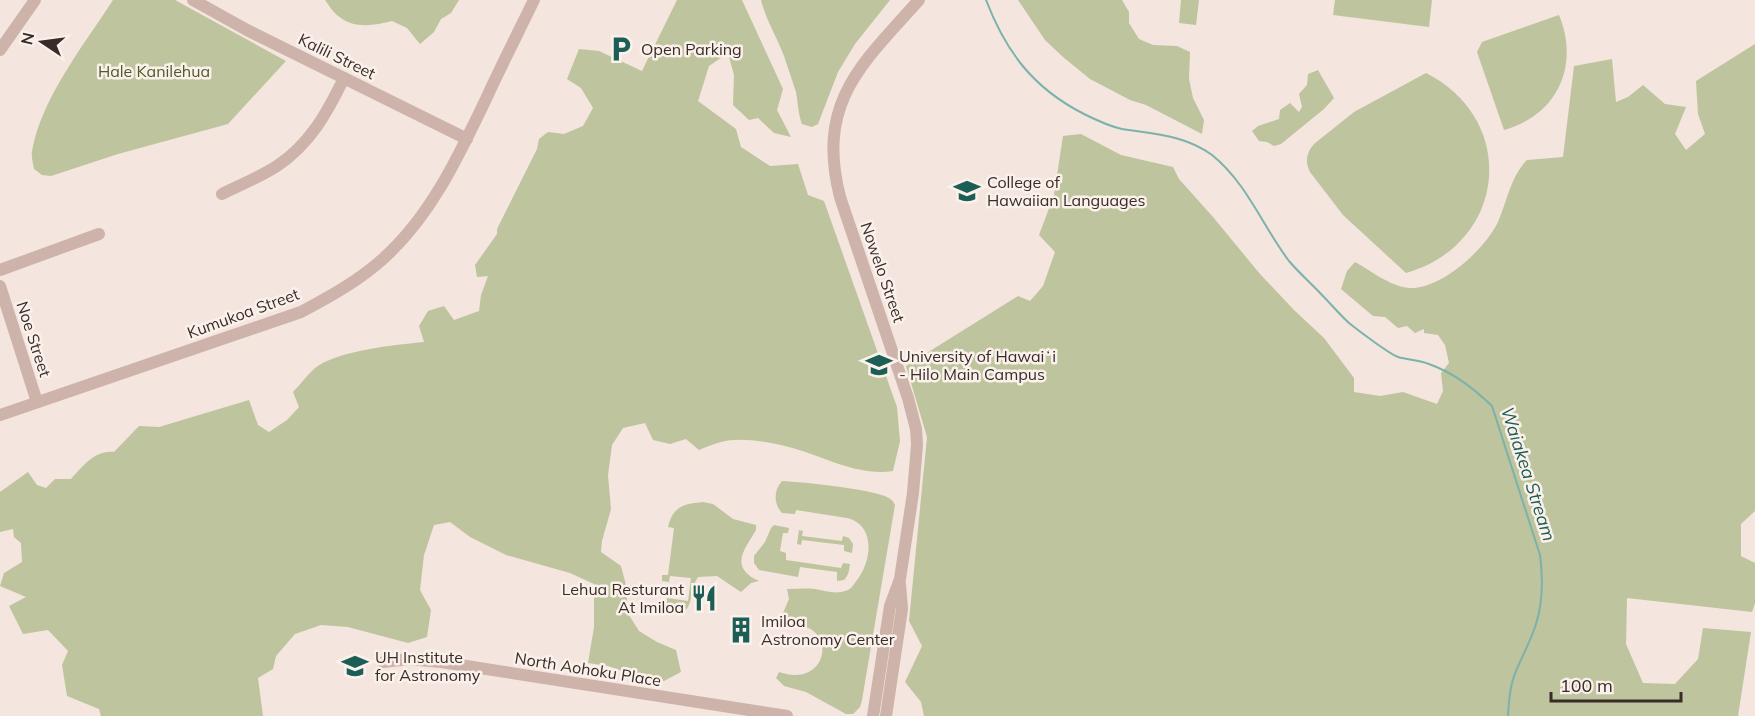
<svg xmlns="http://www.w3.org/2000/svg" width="1755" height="716" font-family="Mulish,sans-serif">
	<rect width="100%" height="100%" fill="#f4e5de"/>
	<g fill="#bec49d">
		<path d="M113 0H175L286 61 228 124 118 154 51 176 42 175 34 169C33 163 31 156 32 151 42 97 84 45 113 0Z"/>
		<path d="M325 0H459L451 13 441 19 434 32 420 44 407 28 392 21C373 26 352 29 337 15 332 11 329 5 325 0Z"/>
		<path d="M677 0H742L783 89 777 110 791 137 774 133 758 118 749 120 733 105 734 75 728 53 709 66 698 101 736 129 741 147 770 166 798 164 808 195 824 201 897 407 900 441 893 471C859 476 829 459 799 450 778 443 741 436 721 442 713 444 706 447 699 450L686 439 670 444 653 440 645 423 623 428 612 445 608 475 611 509 602 541 601 552 621 566 627 589V612L639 631 657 642 676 650 681 672 664 681 649 675 628 673 608 666 588 663 594 627V584L570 573 506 555 470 537 450 522 434 525 424 555 420 590 431 610 427 637 408 643 348 627 321 625 295 634 276 656 273 669 258 678 263 716H101L99 709 67 696 62 665 68 651 48 630 23 634 9 606 26 597 0 586 4 573 22 562 21 543 14 537 13 529 0 532V492L28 472 37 485 46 488 55 479H71C83 466 95 450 114 452L139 426 159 427 249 400 258 425 269 432 287 420 299 407 293 392C300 385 307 375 315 368 339 350 395 345 424 342L419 326 428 311 444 306 454 320 479 311 481 295 488 276 477 277 475 265 497 234V229L537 149 539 139 548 132 564 134 583 126 593 108 581 88 567 79 579 49 599 51 642 71Z"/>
		<path d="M761 0H890L855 44 838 72 818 124 812 127 802 124C798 113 798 103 796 92 792 80 788 68 784 56 777 37 766 20 761 0Z"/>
		<polygon points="1018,0 1122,0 1129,12 1129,23 1139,39 1153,45 1177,46 1190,52 1189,79 1193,98 1204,120 1202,134 1146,105 1130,100 1090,79 1063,57 1045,40"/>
		<polygon points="1181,0 1199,0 1196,25 1179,23"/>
		<polygon points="1335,0 1432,0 1429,27 1333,15"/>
		<path d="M1559 15C1580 66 1557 115 1504 130L1477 52 1482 42Z"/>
		<path d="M1755 44V511L1741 524V556L1755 563V603L1752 612 1627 598 1626 644 1643 683 1675 684 1698 659 1703 628 1751 632 1738 716H924L921 702 905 682 922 646 909 621 927 437 906 366 1018 296 1030 301 1043 286 1055 252 1039 235 1054 195 1063 136 1081 134 1121 155 1173 167 1179 179 1213 217 1260 274 1294 310 1324 338 1354 378V392L1380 396 1403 392 1437 404 1443 391 1441 373 1449 363 1445 345 1438 335 1424 333V329L1415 333 1407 326 1398 328 1385 317 1373 316 1341 289 1347 271 1355 262C1371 271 1390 286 1409 288 1441 290 1485 249 1498 222 1507 201 1511 176 1527 160L1563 157 1574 66 1612 59 1616 102 1628 97 1643 85 1665 104 1686 107 1675 134 1686 150 1705 134 1698 114 1696 81Z"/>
		<polygon points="1318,70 1334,98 1324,109 1281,144 1274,146 1267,142 1259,141 1252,131 1258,126 1279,119 1280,110 1290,103 1299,112 1302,107 1299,94 1307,85 1308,74"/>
		<path d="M1426 73C1519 120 1507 244 1406 273L1343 215 1310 172C1305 162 1306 153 1314 144L1354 112Z"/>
		<path d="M782 481C802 482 874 489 889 498 893 501 893 501 895 505L862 700 860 707 853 714H846L806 692 784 686 776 678 779 672C831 690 839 620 788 625L783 613 789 599 787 589C796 589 806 588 815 589 826 591 837 595 848 590 852 588 854 584 857 580 872 561 876 525 847 518L796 510 795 514 782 513C774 504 773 491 782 481Z"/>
		<path d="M703 502 713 504 733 519 756 525V530C745 549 728 567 759 581L751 583 741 592 717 576 698 577C689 591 694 597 687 609 679 612 673 611 666 607L667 598 688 601 691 578 670 576 669 582 662 581V575H668L674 528 668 527C673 506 684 504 703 502Z"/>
		<path d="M774 525 789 528 788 533H783L780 551 786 553V560L841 568 843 563 850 564C849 570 849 575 844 580L837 581V572L800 567 798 577 759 570 754 563V556L765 542 771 528Z"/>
		<polygon points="799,530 803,531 802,536 842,541 843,536 849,538 853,544 852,553 844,551 844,545 802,540 801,545 797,544"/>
	</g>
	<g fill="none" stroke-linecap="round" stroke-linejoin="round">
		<path stroke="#7bb2ab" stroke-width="2" d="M986 0C1006 52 1033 88 1084 114 1096 120 1108 126 1122 129 1154 134 1185 135 1212 155 1247 183 1263 227 1289 261 1299 273 1311 283 1321 294 1330 303 1339 314 1349 323 1359 331 1388 353 1398 357 1408 360 1419 360 1429 364 1454 373 1473 388 1492 406L1540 555C1543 578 1543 602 1536 624 1531 640 1523 655 1516 671 1510 685 1509 700 1508 716"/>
		<g stroke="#cdb3a9" stroke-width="12">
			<polyline points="193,0 247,30 467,139"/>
			<polyline points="0,50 35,0"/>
			<path d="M222 194C240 185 260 177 277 166 310 144 327 113 344 78"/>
			<polyline points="0,270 99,234"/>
			<polyline points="0,286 37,402"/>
			<path d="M0 415 301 312C331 296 360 280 385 257 432 214 459 155 486 99 501 66 518 33 534 0"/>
			<polyline points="383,662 409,659 441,662 787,716"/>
			<path d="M873 716 890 606 900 579 913 493 917 445 916 429 908 398 840 197C816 102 861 65 919 0"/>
			<polyline points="886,716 902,609 900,584"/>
		</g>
	</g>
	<defs>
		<g id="parking-bare" transform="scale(2.07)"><path d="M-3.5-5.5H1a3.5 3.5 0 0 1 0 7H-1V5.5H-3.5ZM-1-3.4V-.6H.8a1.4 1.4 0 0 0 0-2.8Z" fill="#1c5d56" stroke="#fbf1eb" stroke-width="2.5" paint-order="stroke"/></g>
		<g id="university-bare" transform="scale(2.07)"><path d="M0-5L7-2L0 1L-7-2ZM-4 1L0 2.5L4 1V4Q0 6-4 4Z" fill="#1c5d56" stroke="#fbf1eb" stroke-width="2.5" paint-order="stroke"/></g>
		<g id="restaurant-bare" transform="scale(2.07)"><path d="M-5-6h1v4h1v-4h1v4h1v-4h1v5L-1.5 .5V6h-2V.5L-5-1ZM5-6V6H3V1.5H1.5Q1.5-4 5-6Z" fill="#1c5d56" stroke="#fbf1eb" stroke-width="2.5" paint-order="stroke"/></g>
		<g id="building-bare" transform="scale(2.07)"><path d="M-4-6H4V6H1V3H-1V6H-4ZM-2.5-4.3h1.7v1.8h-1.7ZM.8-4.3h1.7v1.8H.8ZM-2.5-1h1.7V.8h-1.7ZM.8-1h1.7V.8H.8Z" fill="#1c5d56" stroke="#fbf1eb" stroke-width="2.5" paint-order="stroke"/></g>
	</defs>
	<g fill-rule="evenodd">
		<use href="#parking-bare" x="621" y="49"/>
		<use href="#university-bare" x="967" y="191"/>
		<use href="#university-bare" x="879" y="365"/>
		<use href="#restaurant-bare" x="704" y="598"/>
		<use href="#building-bare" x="741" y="630"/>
		<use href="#university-bare" x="355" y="666"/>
	</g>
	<g text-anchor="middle" stroke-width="5" stroke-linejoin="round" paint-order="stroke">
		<g font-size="16" fill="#392b29" stroke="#fbf1eb" text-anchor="start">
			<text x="641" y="55">Open Parking</text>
			<text x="987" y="188">College of<tspan x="987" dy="18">Hawaiian Languages</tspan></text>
			<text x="899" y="362">University of Hawaiʻi<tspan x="899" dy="18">- Hilo Main Campus</tspan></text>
			<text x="684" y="595" text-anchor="end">Lehua Resturant<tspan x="684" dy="18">At Imiloa</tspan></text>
			<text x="761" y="627">Imiloa<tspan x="761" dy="18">Astronomy Center</tspan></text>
			<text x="375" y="663">UH Institute<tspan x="375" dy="18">for Astronomy</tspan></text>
		</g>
		<g font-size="16" fill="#392b29" stroke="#fbf1eb">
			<text transform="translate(337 56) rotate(26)" y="6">Kalili Street</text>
			<text transform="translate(883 272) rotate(71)" y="6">Nowelo Street</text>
			<text transform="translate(243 313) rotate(-20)" y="6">Kumukoa Street</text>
			<text transform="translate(34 339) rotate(72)" y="6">Noe Street</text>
			<text transform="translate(588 669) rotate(9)" y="6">North Aohoku Place</text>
		</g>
		<g font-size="16" fill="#50592c" stroke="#fbf1eb">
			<text x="154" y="77">Hale Kanilehua</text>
		</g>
		<g font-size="18" font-style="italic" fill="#1c5d56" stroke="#fbf1eb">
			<text transform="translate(1528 474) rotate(72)" y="6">Waiakea Stream</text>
		</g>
	</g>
	<g transform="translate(42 42) rotate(283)" stroke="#fbf1eb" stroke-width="4.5" paint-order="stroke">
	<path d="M0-4.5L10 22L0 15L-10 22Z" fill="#392b29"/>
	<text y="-9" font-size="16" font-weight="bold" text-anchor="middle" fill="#392b29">N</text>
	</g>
	<path d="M1551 692v9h130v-9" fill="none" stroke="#392b29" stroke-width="3"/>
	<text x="1560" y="692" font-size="18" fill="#392b29" stroke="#fbf1eb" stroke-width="4.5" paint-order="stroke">100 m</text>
</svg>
